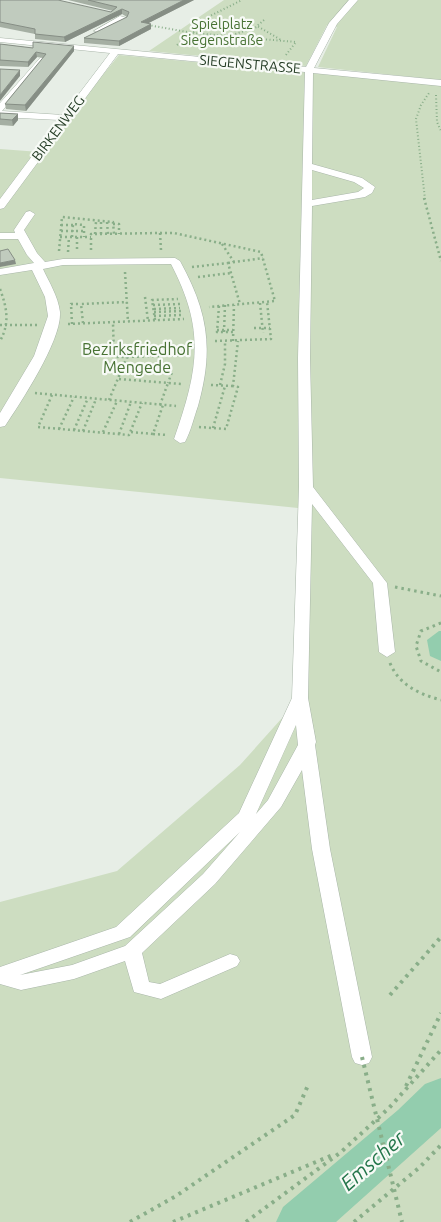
<svg xmlns="http://www.w3.org/2000/svg" width="441" height="1222" font-family="Ubuntu,sans-serif">
	<rect width="100%" height="100%" fill="#e7eee6"/>
	<polygon fill="#cdddc1" points="224,0 441,0 441,1222 0,1222 0,902 117,871 240,765 300,698 298,508 0,478 0,149 40,152 119,55 418,83 421,78 318,67 337,27 327,25 306,66 149,51"/>
	<polygon fill="#93cdae" points="439,631 441,631 441,661 430,656 427,640"/>
	<g fill="none" stroke-linecap="round" stroke-linejoin="round">
		<polygon fill="#93cdae" fill-rule="evenodd" points="441,1078 441,1128 336,1222 276,1222 283,1207 398,1110 425,1084"/>
		<g stroke="#a9b6a9" stroke-width="1">
			<g id="minor">
				<path d="M349 0H358L337 24 314 68 441 80V86L313 73 312 164 362 178 375 187 372 193 365 197 312 206 310 358 313 487 387 583 395 652 387 657 379 652 373 583 312 504 308 698 316 742 315 745 330 849 372 1057 369 1063 362 1065 355 1063 352 1057 312 849 302 770 281 807 215 884 142 953 149 982 160 984 230 954 237 956 240 961 237 966 161 999 134 992 125 961 74 979 21 990 0 984V967L116 927 239 813 292 698 299 487 298 358 305 72 118 54 4 208 0 209V199L59 120 0 117V103L41 57 44 58V62L2 111 63 115 110 53 0 42V38L306 67 329 23ZM312 170 354 182 364 188 358 192 312 200ZM296 725 298 745 268 800 256 814ZM240 832 203 874 125 946 72 965 20 975 130 937Z"/>
				<polygon points="120,16 127,18 101,33 94,31"/>
				<path d="M30 211 35 214 24 230 37 253 45 262 63 259 175 258 180 261C208 312 214 349 198 406 194 417 191 431 185 442L180 443 174 439C198 370 206 331 171 264L63 265 43 269C49 282 58 296 60 312 62 340 21 402 5 426L0 427V413L34 356 48 316 45 297 32 270 0 275V269L34 263 27 255 18 239H0V233H15L14 230 26 212Z"/>
			</g>
		</g>
		<g stroke="#89ae89" stroke-width="2" stroke-dasharray="1 2.5" stroke-linecap="butt">
			<polyline points="264,20 257,26 281,40"/>
			<polyline points="148,25 193,33 296,42 286,55"/>
			<polyline points="232,35 257,27"/>
			<polyline points="177,45 201,26 208,17 242,0"/>
			<polyline points="436,95 437,122 441,131"/>
			<polyline points="425,199 416,119 421,105 429,93"/>
		</g>
		<g stroke="#89ae89" stroke-width="2.5" stroke-dasharray="2 3" stroke-linecap="butt">
			<polyline points="424,198 441,261"/>
			<polyline points="101,222 101,234"/>
			<polyline points="107,222 108,234"/>
			<polyline points="113,224 119,224 119,234"/>
			<polyline points="61,225 73,225"/>
			<polyline points="61,231 84,231"/>
			<polyline points="160,233 174,233 261,252 275,301 209,307"/>
			<polyline points="95,234 160,233 161,250"/>
			<polyline points="60,237 91,237"/>
			<polyline points="72,237 73,224 84,225 84,237"/>
			<polyline points="77,237 77,252"/>
			<polyline points="222,244 234,262"/>
			<polyline points="91,250 91,234 95,234 96,222"/>
			<polyline points="59,251 62,217 113,222 114,234"/>
			<polyline points="68,252 69,237"/>
			<polyline points="228,263 263,258"/>
			<polyline points="192,267 228,263 240,304"/>
			<polyline points="125,272 128,322"/>
			<polyline points="198,277 231,273"/>
			<path d="M0 289C7 308 10 323 0 341"/>
			<polyline points="145,297 148,321"/>
			<polyline points="260,303 263,333"/>
			<polyline points="153,305 180,304"/>
			<polyline points="219,306 217,332 233,332"/>
			<polyline points="154,309 180,308"/>
			<polyline points="154,312 181,311"/>
			<polyline points="154,316 181,315"/>
			<polyline points="155,320 152,300 178,299"/>
			<polyline points="83,323 81,304 127,302"/>
			<polyline points="68,324 184,319"/>
			<polyline points="72,324 71,304 81,304"/>
			<polyline points="0,325 37,325"/>
			<polyline points="254,328 270,328"/>
			<polyline points="217,330 233,330"/>
			<polyline points="224,332 225,305"/>
			<polyline points="215,341 271,339 267,302"/>
			<polyline points="233,341 234,305"/>
			<polyline points="127,357 185,355"/>
			<polyline points="123,369 172,372 168,383"/>
			<polyline points="119,379 181,384"/>
			<polyline points="211,385 233,386"/>
			<polyline points="220,385 225,364 225,341"/>
			<polyline points="35,393 176,406"/>
			<polyline points="52,395 38,427 129,435 142,403"/>
			<polyline points="109,400 127,357 114,357 113,323"/>
			<polyline points="160,405 168,383"/>
			<polyline points="199,427 226,429 238,387 233,386 238,341"/>
			<polyline points="213,428 225,386"/>
			<polyline points="59,429 74,397"/>
			<polyline points="74,430 88,398"/>
			<polyline points="83,431 96,399"/>
			<polyline points="103,432 117,401"/>
			<polyline points="131,432 153,434 163,405"/>
			<polyline points="119,434 131,402"/>
			<polyline points="153,434 167,435"/>
		</g>
		<g stroke="#89ae89" stroke-width="3" stroke-dasharray="2.5 4" stroke-linecap="butt">
			<polyline points="395,587 441,596"/>
			<polyline points="441,623 421,631 416,646 421,661 441,672"/>
			<path d="M390 663C399 685 419 694 441 700"/>
		</g>
		<g stroke="#89ae89" stroke-width="4" stroke-dasharray="3 5" stroke-linecap="butt">
			<polyline points="390,995 441,937"/>
			<polyline points="406,1086 441,1013"/>
			<polyline points="130,1222 176,1196 295,1115 309,1083"/>
			<polyline points="173,1222 335,1154"/>
			<polyline points="246,1222 341,1152 389,1108 441,1050"/>
			<polyline points="354,1222 420,1167 441,1145"/>
		</g>
		<use href="#minor" fill="#fff" fill-rule="evenodd"/>
		<polyline stroke="#89ae89" stroke-width="4" stroke-dasharray="3 5" stroke-linecap="butt" points="362,1057 402,1222"/>
	</g>
	<g fill="#a5afa3">
		<polygon points="0,0 111,12 113,11 68,0 194,0 148,23 151,24 151,29 119,46 84,43 84,38 127,17 122,14 65,42 35,39 35,34 0,27"/>
		<polygon points="0,44 33,48 74,46 74,51 26,111 6,109 5,104 43,58 37,57 28,67 0,66"/>
		<polygon points="0,113 18,114 18,120 13,126 0,125"/>
	</g>
	<g fill="#868e85">
		<polygon points="184,0 194,0 141,27 141,22"/>
		<polygon points="122,9 122,14 65,42 64,37"/>
		<polygon points="151,24 151,29 119,46 119,41"/>
		<polygon points="74,46 74,51 26,111 25,105"/>
		<polygon points="36,52 37,57 28,67 28,62"/>
		<polygon points="20,70 20,76 0,101 0,95"/>
		<polygon points="18,114 18,120 13,126 12,120"/>
		<polygon points="15,260 16,264 0,267 0,263"/>
	</g>
	<g fill="#c0cbbe" stroke="#868e85">
		<polygon points="0,0 58,0 111,12 117,7 88,0 184,0 141,22 151,24 119,41 84,38 127,17 129,12 122,9 64,37 35,34 35,29 0,22"/>
		<polygon points="33,42 74,46 25,105 5,104 46,54 36,52 28,62 0,60 0,44 33,48"/>
		<polygon points="0,69 20,70 0,95"/>
		<polygon points="0,113 18,114 12,120 0,119"/>
		<polygon points="8,249 15,260 0,263 0,251"/>
	</g>
	<g text-anchor="middle" stroke-width="4.5" stroke-linejoin="round" paint-order="stroke">
		<g font-size="14" fill="#477233" stroke="#f7faf6">
			<text x="222" y="29">Spielplatz<tspan x="222" dy="16">Siegenstraße</tspan></text>
		</g>
		<g font-size="14" fill="#263e27" stroke="#f7faf6">
			<text transform="translate(250 64) rotate(5)" y="5">SIEGENSTRASSE</text>
			<text transform="translate(58 128) rotate(-53)" y="5">BIRKENWEG</text>
		</g>
		<g font-size="16" fill="#477233" stroke="#f7faf6">
			<text x="137" y="355">Bezirksfriedhof<tspan x="137" dy="18">Mengede</tspan></text>
		</g>
		<g font-size="21" font-style="italic" fill="#24764b" stroke="#f7faf6">
			<text transform="translate(373 1161) rotate(-41)" y="7">Emscher</text>
		</g>
	</g>
</svg>
